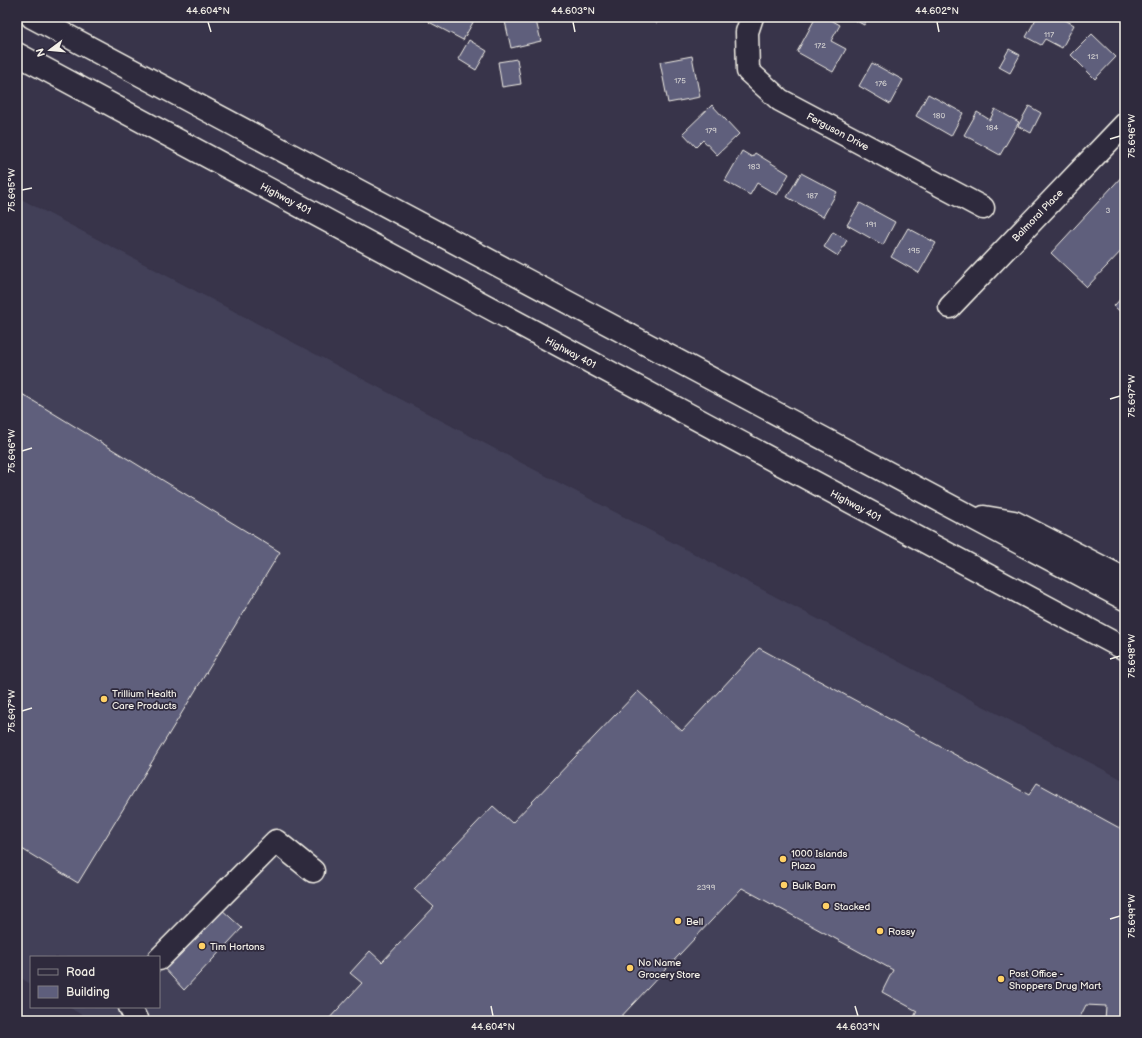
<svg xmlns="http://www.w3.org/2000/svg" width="1142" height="1038" font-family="'Balsamiq Sans',sans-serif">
	<rect width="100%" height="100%" fill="#38344a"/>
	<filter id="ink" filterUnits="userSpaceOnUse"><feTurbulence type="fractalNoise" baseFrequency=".025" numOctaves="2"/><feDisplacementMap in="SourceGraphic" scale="8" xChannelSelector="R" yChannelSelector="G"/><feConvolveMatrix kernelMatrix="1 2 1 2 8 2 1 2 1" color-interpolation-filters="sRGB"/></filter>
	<g filter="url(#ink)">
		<polygon fill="#434159" points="17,197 1125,781 1125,1021 91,1021 69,1007 159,1007 159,957 31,957 31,984 17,976"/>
		<g fill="#5e5e7c" stroke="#f4f1e8">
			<polygon points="431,17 476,17 463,40 429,22"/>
			<polygon points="504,17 535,17 541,41 511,48"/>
			<polygon points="645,17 661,17 657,23"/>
			<polygon points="816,17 826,17 840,25 831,41 846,49 833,72 797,52"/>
			<polygon points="849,17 868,17 864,25"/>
			<polygon points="1037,17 1060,17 1074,25 1062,48 1045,39 1041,45 1026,37"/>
			<polygon points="1092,34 1116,57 1095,79 1071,55"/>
			<polygon points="469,40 487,51 476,70 458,59"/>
			<polygon points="1009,49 1020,55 1010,73 999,67"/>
			<polygon points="692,56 700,97 668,103 660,62"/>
			<polygon points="517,59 521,84 502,87 498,62"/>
			<polygon points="872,63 903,80 890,104 859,86"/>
			<polygon points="928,94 963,113 951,136 916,116"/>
			<polygon points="712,105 739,134 717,155 703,140 696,147 683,133"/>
			<polygon points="1029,106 1041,113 1031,133 1018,126"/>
			<polygon points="995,109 1019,122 1000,155 964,135 977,112 990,120"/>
			<polygon points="742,151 752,157 755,153 789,174 777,195 757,183 750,195 725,181"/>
			<polygon points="801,173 837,192 823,217 787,197"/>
			<polygon points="1125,173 1125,247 1087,287 1051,253"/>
			<polygon points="860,203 895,222 883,245 847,225"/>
			<polygon points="908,228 936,243 919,273 891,257"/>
			<polygon points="833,232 847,240 838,256 824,247"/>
			<polygon points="1125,294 1125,316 1114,306"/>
			<polygon points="17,391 280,552 78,883 17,846"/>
			<polygon points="759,648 1029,795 1037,783 1125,831 1125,1021 1105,1021 1106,1006 1086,1005 1078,1021 912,1021 917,1011 882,992 893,970 742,888 617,1021 327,1021 362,983 350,973 370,951 382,962 434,907 414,889 493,806 512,823 638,691 682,731"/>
			<polygon points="220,908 242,928 184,990 161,965"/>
		</g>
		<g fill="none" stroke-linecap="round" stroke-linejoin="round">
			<g stroke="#f4f1e8" stroke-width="25">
				<g id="minor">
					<polyline points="752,17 747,32 748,71 780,100 983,208"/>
					<polyline points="950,307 1125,124"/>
					<polyline points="159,959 276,841 313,871"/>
					<polyline points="130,1007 137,1021"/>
				</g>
			</g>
			<g stroke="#f4f1e8" stroke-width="25">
				<g id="highway">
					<polyline points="32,17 1125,599"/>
					<polyline points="17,54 1125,649"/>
					<polyline points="984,517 1014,522 1125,579"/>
				</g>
			</g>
			<use href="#minor" stroke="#2f2a3d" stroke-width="22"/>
			<use href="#highway" stroke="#2f2a3d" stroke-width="22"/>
		</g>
	</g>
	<path fill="none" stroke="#f4f1e8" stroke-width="1.5" d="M208 22 211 32M573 22 575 32M937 22 939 32M1110 139 1120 136M22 190 32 188M1110 399 1120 396M22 451 32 448M1110 659 1120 656M22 711 32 708M1110 919 1120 916M491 1006 493 1016M855 1006 858 1016"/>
	<g fill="#ffd166" stroke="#2f2a3d" stroke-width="1.5">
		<circle cx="104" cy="699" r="4"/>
		<circle cx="783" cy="859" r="4"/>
		<circle cx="784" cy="885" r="4"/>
		<circle cx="826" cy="906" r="4"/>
		<circle cx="678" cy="921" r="4"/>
		<circle cx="880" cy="931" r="4"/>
		<circle cx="202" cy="946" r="4"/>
		<circle cx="630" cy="968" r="4"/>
		<circle cx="1001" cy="979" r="4"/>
	</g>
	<g text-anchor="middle" stroke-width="3.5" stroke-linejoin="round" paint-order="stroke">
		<g font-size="8" fill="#cecccd">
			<text x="1049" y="37">117</text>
			<text x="820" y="48">172</text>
			<text x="1093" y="59">121</text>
			<text x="680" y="83">175</text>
			<text x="881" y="86">176</text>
			<text x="939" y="118">180</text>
			<text x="992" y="130">184</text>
			<text x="711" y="133">179</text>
			<text x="754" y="169">183</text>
			<text x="812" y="198">187</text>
			<text x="1108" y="213">3</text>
			<text x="871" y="227">191</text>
			<text x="914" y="253">195</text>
			<text x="706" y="890">2399</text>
		</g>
		<g font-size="10" fill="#f4f1e8" stroke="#2f2a3d">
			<text transform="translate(838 131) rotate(28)" y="4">Ferguson Drive</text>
			<text transform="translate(286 198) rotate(28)" y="4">Highway 401</text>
			<text transform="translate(1037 215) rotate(-46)" y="4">Balmoral Place</text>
			<text transform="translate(571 352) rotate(28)" y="4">Highway 401</text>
			<text transform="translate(856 505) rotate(28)" y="4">Highway 401</text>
		</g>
		<g font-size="10" fill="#f4f1e8" stroke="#2f2a3d" text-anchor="start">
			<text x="112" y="697">Trillium Health<tspan x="112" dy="12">Care Products</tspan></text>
			<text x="791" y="857">1000 Islands<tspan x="791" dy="12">Plaza</tspan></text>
			<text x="792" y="889">Bulk Barn</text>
			<text x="834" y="910">Stacked</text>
			<text x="686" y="925">Bell</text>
			<text x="888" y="935">Rossy</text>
			<text x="210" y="950">Tim Hortons</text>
			<text x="638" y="966">No Name<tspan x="638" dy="12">Grocery Store</tspan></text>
			<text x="1009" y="977">Post Office -<tspan x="1009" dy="12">Shoppers Drug Mart</tspan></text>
		</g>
	</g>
	<rect width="1142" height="1038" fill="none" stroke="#2f2a3d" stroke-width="44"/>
	<rect x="30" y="956" width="130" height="52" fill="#2f2a3d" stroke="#7e7a81"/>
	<rect x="38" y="969" width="20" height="6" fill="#2f2a3d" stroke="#7e7a81"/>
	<text x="66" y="976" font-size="12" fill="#f4f1e8">Road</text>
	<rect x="38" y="986" width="20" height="12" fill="#5e5e7c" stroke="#7e7a81"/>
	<text x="66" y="996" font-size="12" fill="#f4f1e8">Building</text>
	<g transform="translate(50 50) rotate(254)" stroke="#2f2a3d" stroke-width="3" paint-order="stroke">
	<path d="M0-3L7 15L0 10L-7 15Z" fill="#f4f1e8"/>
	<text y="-6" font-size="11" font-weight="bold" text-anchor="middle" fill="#f4f1e8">N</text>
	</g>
	<rect x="22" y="22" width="1098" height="994" fill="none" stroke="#f4f1e8" stroke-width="1.5"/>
	<g font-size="10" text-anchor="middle" fill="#f4f1e8">
		<text x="208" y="14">44.604°N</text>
		<text x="573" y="14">44.603°N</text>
		<text x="937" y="14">44.602°N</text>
		<text transform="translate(1131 136) rotate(-90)" y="4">75.696°W</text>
		<text transform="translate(11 190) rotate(-90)" y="4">75.695°W</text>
		<text transform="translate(1131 396) rotate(-90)" y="4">75.697°W</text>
		<text transform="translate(11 451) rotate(-90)" y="4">75.696°W</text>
		<text transform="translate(1131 656) rotate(-90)" y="4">75.698°W</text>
		<text transform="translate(11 711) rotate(-90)" y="4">75.697°W</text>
		<text transform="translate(1131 916) rotate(-90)" y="4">75.699°W</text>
		<text x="493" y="1030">44.604°N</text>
		<text x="858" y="1030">44.603°N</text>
	</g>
</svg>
